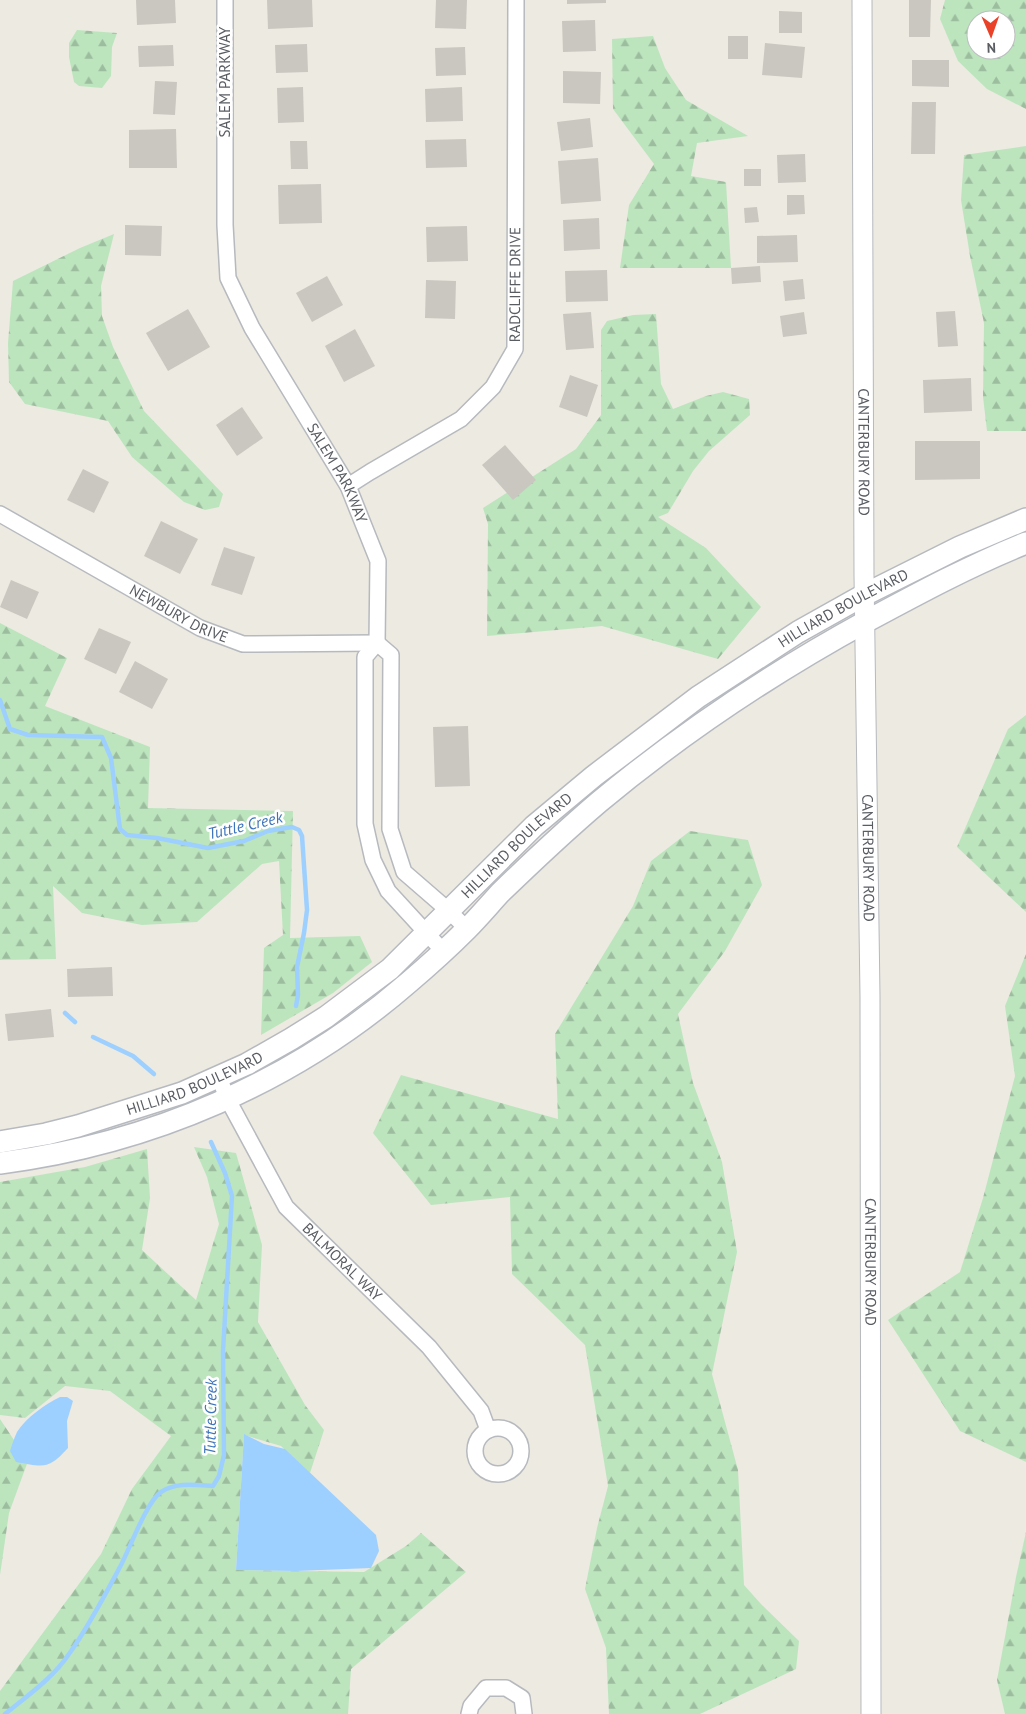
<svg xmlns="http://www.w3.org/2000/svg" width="1026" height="1714" font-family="'PT Sans',sans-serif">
	<defs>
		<pattern id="forest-firs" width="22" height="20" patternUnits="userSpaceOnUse" patternTransform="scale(1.25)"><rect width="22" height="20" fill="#bce5be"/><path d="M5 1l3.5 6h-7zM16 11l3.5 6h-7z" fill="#9cbd9e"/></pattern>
	</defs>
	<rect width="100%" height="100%" fill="#edeae1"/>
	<g fill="url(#forest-firs)" fill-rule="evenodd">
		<path d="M945 0H1026V109L987 89 958 61 940 19ZM976 20H1006V50H976Z"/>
		<polygon points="77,30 117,33 112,47 111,76 102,88 79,86 74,82 69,57 69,43"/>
		<polygon points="653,36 665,68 686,100 748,136 697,143 691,176 726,182 731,268 620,268 629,205 654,164 613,109 612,39"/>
		<polygon points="1026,146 1026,431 987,431 983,397 984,323 970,256 961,200 964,155"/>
		<polygon points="114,234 101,286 102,316 113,347 144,411 223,494 219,507 205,510 184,502 132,457 108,421 25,404 9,382 8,343 13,281 80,248"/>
		<polygon points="656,314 661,384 673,409 706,396 723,392 749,399 750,415 709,451 693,471 668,513 658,517 706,548 761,607 718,659 602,626 487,636 488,524 483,508 576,449 601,415 601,330 607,321 633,315"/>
		<polygon points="0,623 67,658 45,706 150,747 148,808 293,811 290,938 360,936 372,962 333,993 261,1035 264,948 283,935 279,861 262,864 197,922 142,925 82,913 53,886 56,959 0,960"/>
		<polygon points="1026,715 1026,912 957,847 1008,729"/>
		<polygon points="690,831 748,840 762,885 725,951 678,1014 693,1083 722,1162 737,1252 712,1374 738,1470 744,1585 761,1604 799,1641 796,1669 700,1714 609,1714 606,1648 585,1589 597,1528 608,1486 585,1345 512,1274 510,1197 431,1205 373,1133 401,1075 558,1119 555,1034 633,906 651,861"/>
		<polygon points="1026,954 1026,1462 960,1431 888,1320 960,1272 983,1198 1015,1076 1005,1006"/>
		<polygon points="194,1147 236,1153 262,1245 258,1322 305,1405 324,1430 310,1473 281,1446 244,1435 236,1570 364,1572 406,1546 421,1533 466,1572 351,1669 348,1714 0,1714 0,1691 101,1554 132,1489 171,1436 110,1391 65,1386 25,1418 0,1415 0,1182 85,1167 147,1149 150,1198 142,1250 196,1300 219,1224 207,1177"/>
		<polygon points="0,1419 28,1461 9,1513 0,1575"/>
		<polygon points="1026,1532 1026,1714 1005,1714 997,1680 1016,1577"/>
	</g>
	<g fill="#9ed0ff">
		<path d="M60 1397H67L73 1401 67 1421 68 1448C48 1470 44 1467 16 1462L10 1451C12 1445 14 1438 17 1432 26 1418 45 1404 60 1397Z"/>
		<polygon points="244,1434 264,1444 285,1449 376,1535 379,1551 371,1568 296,1571 236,1570"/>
	</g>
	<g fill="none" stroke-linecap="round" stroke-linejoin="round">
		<g stroke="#9ed0ff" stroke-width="4.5">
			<polyline points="0,700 10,729 28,735 102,737 111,758 120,829 127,835 157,838 208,848 244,841 268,831 292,827 299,830 302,836 307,910 304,933 297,967 298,995 296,1006"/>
			<polyline points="65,1013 75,1022"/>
			<polyline points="93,1037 133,1056 154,1074"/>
			<path d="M5 1714C27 1696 53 1678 69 1654 89 1626 105 1595 121 1565 130 1548 147 1501 161 1492 176 1482 195 1485 213 1486L219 1476 224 1455 223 1351 232 1196 225 1173 211 1142"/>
		</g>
	</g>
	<g fill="#c9c7c0">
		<polygon points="136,0 175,0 176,23 137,25"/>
		<polygon points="267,0 312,0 313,27 268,29"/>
		<polygon points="436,0 467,0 466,29 435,28"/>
		<polygon points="567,0 606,0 606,3 567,4"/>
		<polygon points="909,0 931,0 930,37 909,37"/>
		<polygon points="779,11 802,12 802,33 779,33"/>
		<polygon points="595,20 596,51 563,52 562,21"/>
		<rect x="728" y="36" width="20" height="23"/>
		<polygon points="765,43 805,47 802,78 762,75"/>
		<polygon points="307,44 308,72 276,73 275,45"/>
		<polygon points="173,45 174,66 139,67 138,46"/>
		<polygon points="465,47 466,75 436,76 435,48"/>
		<polygon points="912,60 949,60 949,87 912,86"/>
		<polygon points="563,71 601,72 600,104 563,103"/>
		<polygon points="155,81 177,82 175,115 153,114"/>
		<polygon points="303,87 304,122 278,123 277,88"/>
		<polygon points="462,87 463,121 426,122 425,89"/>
		<polygon points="912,102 936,102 935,154 911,154"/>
		<polygon points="590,118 593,147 561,151 557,122"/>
		<polygon points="176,129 177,168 129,168 129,130"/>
		<polygon points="466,139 467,167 426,168 425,140"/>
		<polygon points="290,141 307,141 308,169 291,169"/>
		<polygon points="805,154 806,182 778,183 777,155"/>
		<polygon points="598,158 601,201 561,204 558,161"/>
		<rect x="744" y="169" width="17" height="17"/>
		<polygon points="321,184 322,223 279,224 278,185"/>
		<polygon points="787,195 804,195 805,214 787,215"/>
		<polygon points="757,207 759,222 745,223 744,208"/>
		<polygon points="599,218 600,249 564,251 563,220"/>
		<polygon points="125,225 162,226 161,256 125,255"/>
		<polygon points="467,226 468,261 427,262 426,227"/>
		<polygon points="797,235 798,262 757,263 757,236"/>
		<polygon points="760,266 761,282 732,284 731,268"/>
		<polygon points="607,270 608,301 566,302 565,271"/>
		<polygon points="327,276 343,305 312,322 296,293"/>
		<polygon points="803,279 805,299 785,301 783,281"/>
		<polygon points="426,280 456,281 455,319 425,318"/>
		<polygon points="188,309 210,347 168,371 146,333"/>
		<polygon points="955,311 958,346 938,347 936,312"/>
		<polygon points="591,312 594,348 566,350 563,314"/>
		<polygon points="804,312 807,334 783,337 780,316"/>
		<polygon points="355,329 375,366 344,382 325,346"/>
		<polygon points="570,375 598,385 587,417 559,407"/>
		<polygon points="971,378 972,411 924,413 923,380"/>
		<polygon points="242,407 263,438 237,456 216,425"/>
		<polygon points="915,441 980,441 980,479 915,480"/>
		<polygon points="505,445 536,480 513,500 482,465"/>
		<polygon points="83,469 109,482 94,513 67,500"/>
		<polygon points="161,521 198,539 180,574 144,556"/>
		<polygon points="224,547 255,557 242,595 211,585"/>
		<polygon points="11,580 39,592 27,619 0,607"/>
		<polygon points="99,628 131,642 116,674 84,659"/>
		<polygon points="135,661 168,679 152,709 119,692"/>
		<polygon points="468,726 470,786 435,787 433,727"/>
		<polygon points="112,967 113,996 68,997 67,969"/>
		<polygon points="51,1009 54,1037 8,1041 5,1014"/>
	</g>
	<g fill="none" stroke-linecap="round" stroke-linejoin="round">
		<g stroke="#b6b9be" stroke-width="18">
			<g id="minor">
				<path id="s1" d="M225 0V225L228 278 252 328 348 486 378 561 377 643"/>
				<path id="s2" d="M348 486 370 472 461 419 493 387 515 349 516 0"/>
				<path id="s3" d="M0 514 200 628 243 644 377 643"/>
				<polyline points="377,643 365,657 365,824 373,860 388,891 443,951"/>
				<polyline points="377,643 391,655 390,829 404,872 449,911 467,929"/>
				<path id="s4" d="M219 1077 227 1098 286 1207 429 1347 481 1411 488 1430"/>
				<circle cx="498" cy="1451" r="23"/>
				<polyline points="469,1714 471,1706 486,1688 506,1688 522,1698 524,1714"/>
			</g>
		</g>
		<g stroke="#b6b9be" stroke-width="21">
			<g id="tertiary">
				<path id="s5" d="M862 0 864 575 870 996 871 1714"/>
			</g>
		</g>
		<g stroke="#b6bac0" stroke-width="24">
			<g id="secondary">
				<path id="s6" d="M0 1142 46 1134 78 1126 182 1093 247 1064 291 1039 326 1017 390 969 534 826 594 776 698 697 798 632 864 595 960 547 1026 519"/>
				<path d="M0 1163C150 1144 294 1082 408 983 428 966 448 948 467 929 478 918 489 905 500 893 532 862 565 831 599 802 682 733 772 673 867 621 919 593 971 565 1026 543"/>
			</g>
		</g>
		<use href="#minor" stroke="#fff" stroke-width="15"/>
		<use href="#tertiary" stroke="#fff" stroke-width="19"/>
		<use href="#secondary" stroke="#fff" stroke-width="21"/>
	</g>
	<g text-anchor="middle" stroke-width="5" stroke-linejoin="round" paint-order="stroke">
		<g font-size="15" fill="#595d62" stroke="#fff">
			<text transform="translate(225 82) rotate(-90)" y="5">SALEM PARKWAY</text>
			<text dy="5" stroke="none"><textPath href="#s2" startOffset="285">RADCLIFFE DRIVE</textPath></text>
			<text dy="5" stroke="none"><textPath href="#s5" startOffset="452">CANTERBURY ROAD</textPath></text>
			<text dy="5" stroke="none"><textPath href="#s1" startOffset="502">SALEM PARKWAY</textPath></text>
			<text dy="5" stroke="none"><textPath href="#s6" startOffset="1014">HILLIARD BOULEVARD</textPath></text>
			<text dy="5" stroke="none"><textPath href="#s3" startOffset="205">NEWBURY DRIVE</textPath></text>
			<text dy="5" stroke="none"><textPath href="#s6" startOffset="609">HILLIARD BOULEVARD</textPath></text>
			<text dy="5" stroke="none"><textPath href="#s5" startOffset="858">CANTERBURY ROAD</textPath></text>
			<text dy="5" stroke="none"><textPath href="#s6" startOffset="204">HILLIARD BOULEVARD</textPath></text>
			<text dy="5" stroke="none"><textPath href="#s4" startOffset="225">BALMORAL WAY</textPath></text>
			<text dy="5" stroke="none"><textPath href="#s5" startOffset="1262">CANTERBURY ROAD</textPath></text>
		</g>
		<g font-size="16" font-style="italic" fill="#3e75ba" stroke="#fff">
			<text transform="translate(245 825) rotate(-13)" y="6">Tuttle Creek</text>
			<text transform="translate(210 1417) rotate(-89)" y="6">Tuttle Creek</text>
		</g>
	</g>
	<g transform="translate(991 35) rotate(178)"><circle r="24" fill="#ffffff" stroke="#bdbec0"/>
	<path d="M0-4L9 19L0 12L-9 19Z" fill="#ea4229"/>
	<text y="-8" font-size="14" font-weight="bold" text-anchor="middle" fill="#595d62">N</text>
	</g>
</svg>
